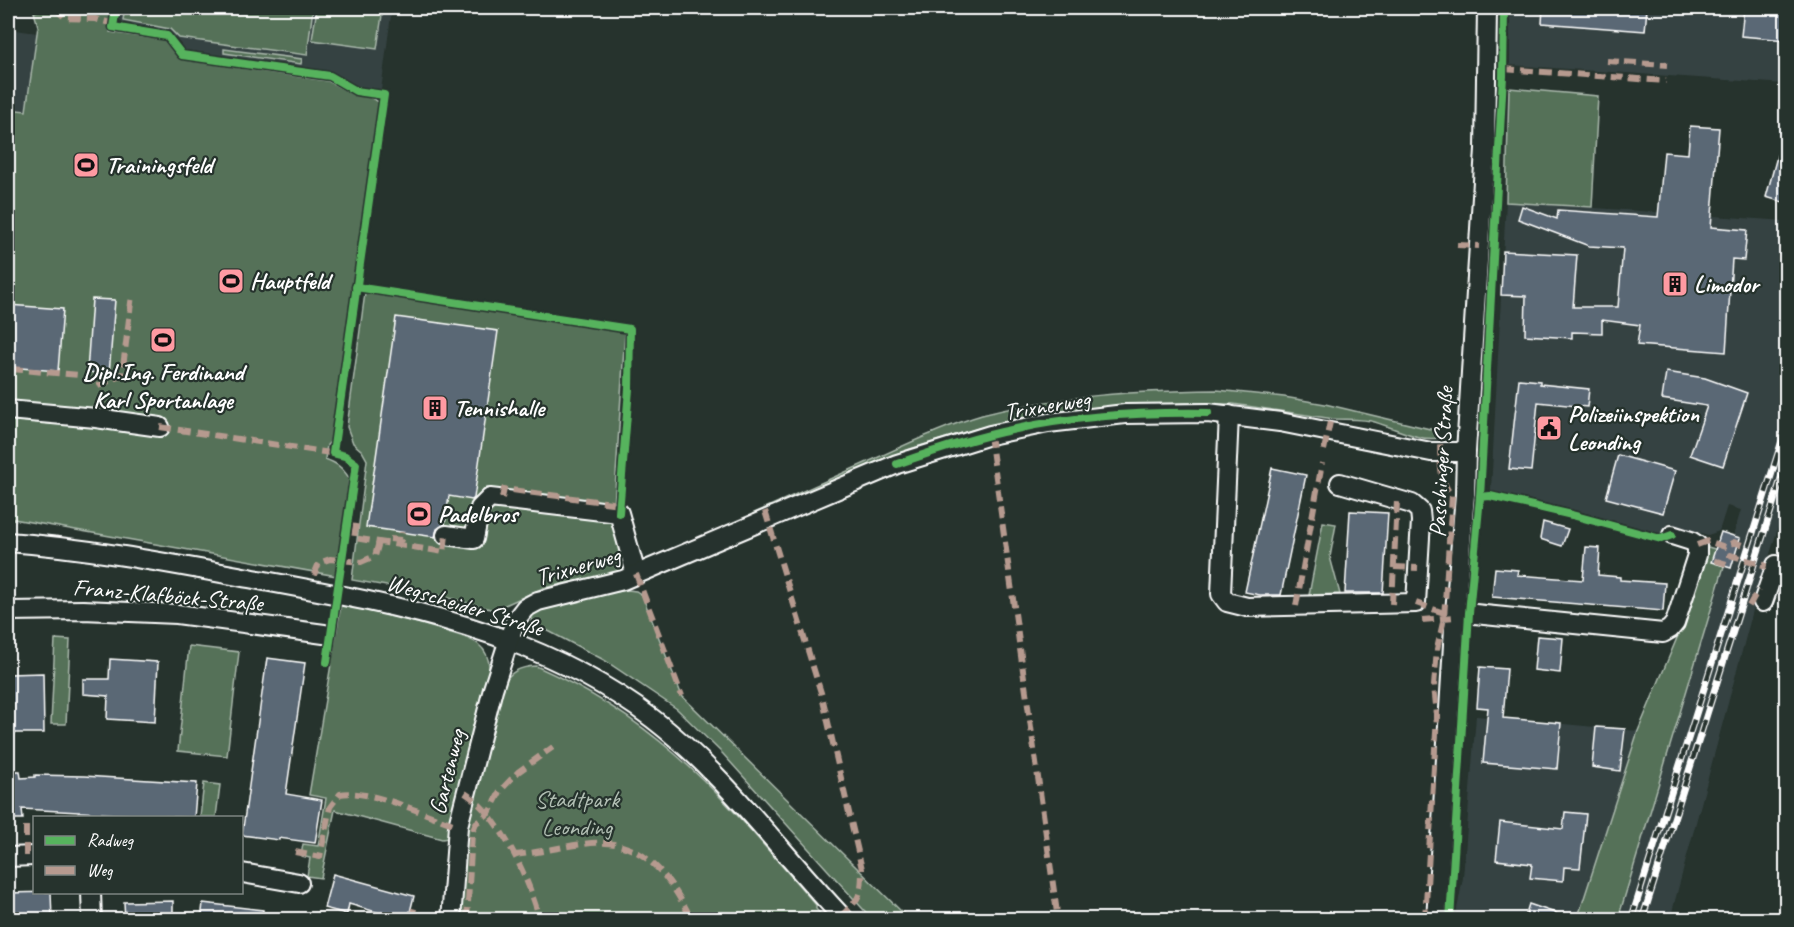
<svg xmlns="http://www.w3.org/2000/svg" width="1794" height="927" font-family="Caveat,sans-serif">
	<rect width="100%" height="100%" fill="#26332d"/>
	<filter id="ink" filterUnits="userSpaceOnUse"><feTurbulence type="fractalNoise" baseFrequency=".0167" numOctaves="2"/><feDisplacementMap in="SourceGraphic" scale="12" xChannelSelector="R" yChannelSelector="G"/><feConvolveMatrix kernelMatrix="1 2 1 2 8 2 1 2 1" color-interpolation-filters="sRGB"/></filter>
	<g filter="url(#ink)">
		<g fill="#364343">
			<polygon points="122,8 392,8 381,90 356,86 331,73 185,50 169,31 124,23 120,20"/>
			<polygon points="1510,8 1786,8 1786,84 1510,65"/>
			<polygon points="8,29 37,33 26,111 8,109"/>
			<polygon points="1506,202 1786,221 1786,502 1756,599 1670,919 1618,919 1741,510 1727,506 1719,531 1708,535 1668,523 1663,534 1571,509 1491,491"/>
			<polygon points="1476,716 1638,731 1577,919 1455,920 1463,878"/>
		</g>
		<g fill="#557158" stroke="#aab8ac" stroke-width="1.5">
			<path d="M50 8H64L68 12 74 8H113L110 32 164 40 180 59 328 81 355 95 369 97 379 102 334 431 330 442 327 445 325 459C336 463 342 467 349 478L337 576 8 518V109L26 111 38 26 34 12Z"/>
			<polygon points="125,8 313,8 307,55 179,38 170,29 123,20"/>
			<polygon points="317,8 383,8 377,49 312,40"/>
			<polygon points="224,49 302,59 301,64 224,53"/>
			<polygon points="1509,88 1598,96 1592,207 1506,202"/>
			<polygon points="365,293 625,331 613,522 623,563 622,569 616,573 543,588 494,610 438,595 352,580 367,460 362,451 353,443 347,427"/>
			<path d="M1217 390 1284 397 1325 404 1434 430 1438 438C1420 442 1391 426 1371 421 1359 419 1346 419 1334 419L1233 404 1186 403 1089 408 1034 416 979 428 910 449 752 514C795 495 838 475 881 456 913 441 948 425 982 415 1059 395 1138 391 1217 390Z"/>
			<polygon points="1323,522 1336,524 1330,557 1340,594 1309,595"/>
			<polygon points="1708,547 1728,553 1618,919 1577,920 1638,731 1682,626 1704,553"/>
			<path d="M628 590 636 591 642 595 682 696 909 919H872L723 754 677 709 604 660 531 622C532 617 534 613 538 610 555 598 606 594 628 590Z"/>
			<path d="M341 605C377 612 413 621 448 632 458 635 470 638 478 644 488 652 490 662 489 673L448 838 442 839 335 810 321 878 307 876 310 858 301 856 303 844 318 846 326 798 309 795Z"/>
			<polygon points="55,639 70,640 66,724 51,724"/>
			<polygon points="189,646 239,652 227,756 178,751"/>
			<path d="M536 666C585 688 635 719 675 754 727 799 771 854 816 905V909L825 919 460 920 462 838 500 686C511 672 518 667 536 666Z"/>
			<polygon points="204,783 220,785 216,817 200,817"/>
		</g>
		<g fill="#5a6875" stroke="#fff" stroke-width="1.5">
			<polygon points="1543,8 1647,8 1645,31 1542,23"/>
			<polygon points="1744,8 1786,8 1786,40 1741,36"/>
			<polygon points="1690,126 1719,128 1711,227 1747,230 1744,260 1732,259 1726,352 1637,345 1640,325 1602,320 1602,333 1572,332 1572,338 1525,335 1526,296 1501,295 1503,251 1577,255 1573,307 1618,307 1623,248 1589,246 1518,219 1522,206 1557,219 1558,210 1658,217 1664,152 1688,154"/>
			<polygon points="1782,138 1786,139 1786,203 1766,197"/>
			<polygon points="92,299 115,300 109,374 87,372"/>
			<polygon points="8,305 63,309 58,371 8,367"/>
			<polygon points="396,317 498,331 474,498 472,500 449,496 445,524 437,529 435,537 366,527"/>
			<polygon points="1666,372 1705,378 1747,393 1723,466 1690,455 1707,406 1662,399"/>
			<polygon points="1519,379 1540,381 1540,384 1589,389 1587,407 1538,402 1531,471 1509,469"/>
			<polygon points="1618,455 1675,471 1663,513 1606,498"/>
			<polygon points="1272,468 1306,475 1281,595 1260,595 1245,592"/>
			<polygon points="1350,511 1388,513 1383,593 1345,593"/>
			<polygon points="1543,522 1568,529 1562,546 1540,539"/>
			<polygon points="1721,532 1740,538 1731,568 1711,562"/>
			<polygon points="1586,547 1600,548 1598,575 1620,577 1620,580 1665,583 1663,611 1492,597 1495,568 1518,570 1517,575 1583,580"/>
			<polygon points="1537,636 1563,638 1560,673 1534,670"/>
			<polygon points="267,658 305,663 286,794 322,800 315,843 279,838 279,840 242,835"/>
			<polygon points="110,659 158,662 155,722 107,719 108,696 83,694 83,679 109,679"/>
			<polygon points="1480,667 1507,669 1503,718 1561,723 1557,769 1483,763 1488,708 1477,707"/>
			<polygon points="43,673 44,733 8,733 8,674"/>
			<polygon points="1596,727 1625,729 1620,771 1592,767"/>
			<polygon points="8,771 20,771 21,778 35,777 35,775 84,776 197,783 194,818 22,809 23,819 9,819"/>
			<polygon points="1565,812 1586,814 1580,868 1564,867 1563,881 1530,878 1532,864 1496,860 1500,822 1563,829"/>
			<polygon points="333,874 414,896 408,920 382,920 383,914 349,904 347,914 324,908"/>
			<polygon points="51,892 52,920 8,920 8,893"/>
			<polygon points="173,901 173,920 125,920 124,902"/>
			<polygon points="203,903 263,910 263,920 201,920"/>
			<polygon points="1529,904 1567,917 1566,920 1524,920"/>
		</g>
		<g fill="none" stroke-linecap="round" stroke-linejoin="round">
			<g stroke="#fff" stroke-width="22">
				<g id="minor">
					<polyline points="8,410 96,418 160,427"/>
					<polyline points="1229,415 1221,594 1227,602 1247,607 1416,603 1421,521 1420,511 1412,504 1340,483"/>
					<polyline points="446,535 474,539 480,508 490,498 619,513 636,574"/>
					<path d="M8 542C90 548 172 564 254 579 396 605 535 629 653 719 726 775 781 853 845 920"/>
					<polyline points="1763,602 1776,565 1786,568"/>
					<polyline points="8,611 83,610 177,614 324,634"/>
					<polyline points="1455,612 1663,633 1670,629 1675,623 1697,555 1697,545 1691,541 1672,535"/>
					<polyline points="8,857 34,856"/>
					<polyline points="242,873 299,883"/>
					<polyline points="91,892 92,920"/>
					<polyline points="451,920 458,826 493,689 515,621 525,608 538,601 623,580 897,464 990,435 1048,423 1125,414 1208,413 1280,422 1431,452 1466,452"/>
					<polyline points="1436,920 1455,612 1465,495 1466,452 1485,149 1487,8"/>
				</g>
			</g>
			<use href="#minor" stroke="#26332d" stroke-width="18"/>
			<g stroke="#fff" stroke-width="7">
				<g id="rail">
					<polyline points="1631,920 1786,428"/>
					<polyline points="1642,920 1786,463"/>
				</g>
			</g>
			<use href="#rail" stroke="#26332d" stroke-width="4.5" stroke-dasharray="14" stroke-linecap="butt"/>
			<g stroke="#b69a8f" stroke-width="6" stroke-dasharray="12 6" stroke-linecap="butt">
				<polyline points="55,8 65,18 95,19 114,24"/>
				<polyline points="1607,61 1667,65"/>
				<polyline points="1504,69 1666,81"/>
				<polyline points="1457,245 1479,246"/>
				<polyline points="11,369 79,375"/>
				<polyline points="98,386 122,375 132,295"/>
				<polyline points="160,427 337,454"/>
				<polyline points="990,435 1058,920"/>
				<polyline points="1324,450 1330,422"/>
				<polyline points="502,498 504,489 619,504"/>
				<path d="M765 511 822 696 862 869C862 900 858 899 837 920"/>
				<polyline points="356,524 354,538 444,552 446,535"/>
				<polyline points="390,539 401,540 402,532"/>
				<polyline points="1697,545 1708,541 1725,547 1734,542 1742,545"/>
				<polyline points="1730,557 1730,555 1764,565 1763,569"/>
				<polyline points="1718,559 1717,561 1727,564 1728,562"/>
				<polyline points="1394,567 1418,568"/>
				<polyline points="636,574 682,696"/>
				<polyline points="314,575 319,563 330,559 361,562 375,556 379,542"/>
				<polyline points="1416,603 1444,613"/>
				<polyline points="1392,604 1397,500"/>
				<polyline points="1296,606 1322,463"/>
				<polyline points="1749,606 1758,590"/>
				<polyline points="1422,620 1455,617"/>
				<path d="M465 793C501 816 529 879 540 920"/>
				<polyline points="26,826 26,857"/>
				<path d="M295 852 320 857 330 807 340 794C370 789 424 814 453 824"/>
				<path d="M514 855C537 853 559 847 583 844 641 835 668 874 692 920"/>
				<polyline points="411,920 415,905"/>
				<polyline points="467,920 472,833 476,823 489,813 501,790 518,772 553,747"/>
				<path d="M1425 920 1437 715 1434 686 1437 649 1444 618 1452 495C1438 481 1441 459 1440 441"/>
			</g>
			<g stroke="#26332d" stroke-width="11">
				<g id="cycleway">
					<polyline points="116,8 113,27 167,36 182,55 330,76 356,91 384,95 333,453 345,456 356,464 327,662"/>
					<polyline points="356,287 630,329 629,389 619,513"/>
					<path d="M897 464C936 450 976 437 1016 429 1080 415 1143 412 1208 413"/>
					<polyline points="1480,497 1490,496 1572,515 1661,539 1672,535"/>
					<polyline points="1450,920 1469,613 1480,497 1503,76 1504,8"/>
				</g>
			</g>
			<use href="#cycleway" stroke="#56b35d" stroke-width="8"/>
		</g>
	</g>
	<defs>
		<g id="stadium-square" transform="scale(1.35)"><rect x="-9" y="-9" width="18" height="18" rx="4" fill="#ff9aa2" stroke="#26332d"/><path d="M0-5a6.5 5 0 1 0 0 10a6.5 5 0 1 0 0-10ZM-3.5-1.8h7v3.6h-7Z" fill="#111"/></g>
		<g id="building-square" transform="scale(1.35)"><rect x="-9" y="-9" width="18" height="18" rx="4" fill="#ff9aa2" stroke="#26332d"/><path d="M-4-6H4V6H1V3H-1V6H-4ZM-2.5-4.3h1.7v1.8h-1.7ZM.8-4.3h1.7v1.8H.8ZM-2.5-1h1.7V.8h-1.7ZM.8-1h1.7V.8H.8Z" fill="#111"/></g>
		<g id="civic-square" transform="scale(1.35)"><rect x="-9" y="-9" width="18" height="18" rx="4" fill="#ff9aa2" stroke="#26332d"/><path d="M-.6-6.5H3V-4.5H.6V-3L4-1V1h2V6H-6V1h2V-1L-.6-3ZM-1.2 2.5V6h2.4V2.5Z" fill="#111"/></g>
	</defs>
	<g fill-rule="evenodd">
		<use href="#stadium-square" x="86" y="165"/>
		<use href="#stadium-square" x="231" y="281"/>
		<use href="#building-square" x="1675" y="284"/>
		<use href="#stadium-square" x="163" y="340"/>
		<use href="#building-square" x="435" y="408"/>
		<use href="#civic-square" x="1549" y="428"/>
		<use href="#stadium-square" x="419" y="514"/>
	</g>
	<g text-anchor="middle" stroke-width="4.5" stroke-linejoin="round" paint-order="stroke">
		<g font-size="24" font-weight="bold" fill="#fff" stroke="#26332d" text-anchor="start">
			<text x="106" y="173">Trainingsfeld</text>
			<text x="250" y="289">Hauptfeld</text>
			<text x="1694" y="292">Limodor</text>
			<text x="163" y="380" text-anchor="middle">Dipl.Ing. Ferdinand<tspan x="163" dy="28">Karl Sportanlage</tspan></text>
			<text x="454" y="416">Tennishalle</text>
			<text x="1568" y="422">Polizeiinspektion<tspan x="1568" dy="28">Leonding</tspan></text>
			<text x="438" y="522">Padelbros</text>
		</g>
		<g font-size="24" fill="#fff" stroke="#26332d">
			<text transform="translate(1047 405) rotate(-9)" y="8">Trixnerweg</text>
			<text transform="translate(1441 462) rotate(-87)" y="8">Paschinger Straße</text>
			<text transform="translate(578 566) rotate(-16)" y="8">Trixnerweg</text>
			<text transform="translate(168 595) rotate(5)" y="8">Franz-Klafböck-Straße</text>
			<text transform="translate(465 605) rotate(17)" y="8">Wegscheider Straße</text>
			<text transform="translate(447 772) rotate(-76)" y="8">Gartenweg</text>
		</g>
		<g font-size="24" fill="#b2bfb4" stroke="#26332d">
			<text x="577" y="807">Stadtpark<tspan x="577" dy="28">Leonding</tspan></text>
		</g>
	</g>
	<rect width="1794" height="927" fill="none" stroke="#26332d" stroke-width="30"/>
	<rect x="15" y="15" width="1764" height="897" fill="none" stroke="#fff" stroke-width="2" filter="url(#ink)"/>
	<rect x="33" y="816" width="210" height="78" fill="#26332d" stroke="#7d8581" stroke-width="1.5"/>
	<rect x="45" y="836" width="30" height="9" fill="#56b35d" stroke="#7d8581" stroke-width="1.5"/>
	<text x="87" y="846" font-size="18" fill="#ffffff">Radweg</text>
	<rect x="45" y="866" width="30" height="9" fill="#b69a8f" stroke="#7d8581" stroke-width="1.5"/>
	<text x="87" y="876" font-size="18" fill="#ffffff">Weg</text>
</svg>
